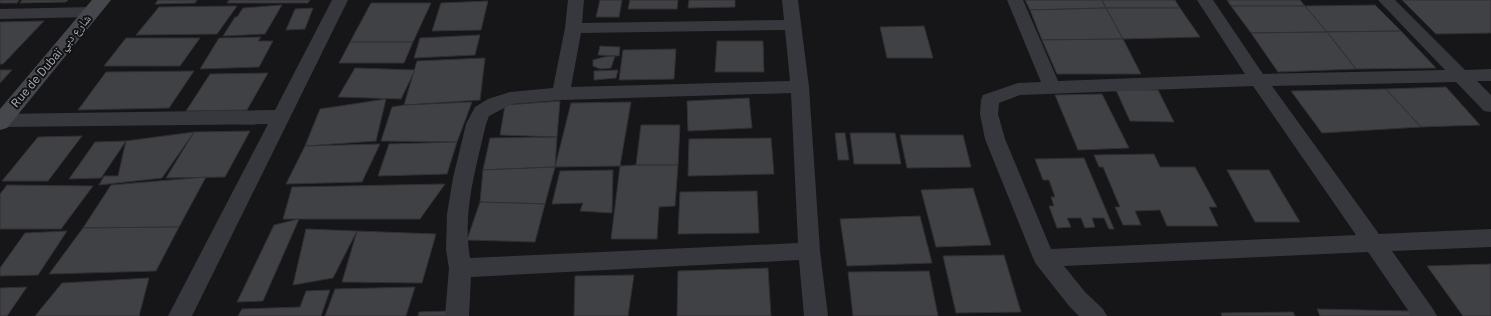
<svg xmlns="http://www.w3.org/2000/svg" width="1491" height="316" font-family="'IBM Plex Sans','Noto Naskh Arabic',sans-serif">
	<rect width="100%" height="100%" fill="#161618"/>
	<g fill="#404145" stroke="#303034">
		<polygon points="0,0 19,0 17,3 0,3"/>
		<polygon points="22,0 68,0 66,2 20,3"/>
		<polygon points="158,0 197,0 195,3 155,4"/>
		<polygon points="229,0 310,0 308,3 227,3"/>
		<polygon points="600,0 622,0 619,17 596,17"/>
		<polygon points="630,0 678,0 677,9 628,9"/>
		<polygon points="689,0 735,0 735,7 688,8"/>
		<polygon points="1025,0 1102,0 1106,8 1030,10"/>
		<polygon points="1102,0 1175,0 1180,8 1106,8"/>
		<polygon points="1227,0 1300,0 1305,6 1231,6"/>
		<polygon points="1402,0 1491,0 1491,33 1436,34"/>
		<polygon points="488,1 481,30 432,31 441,3"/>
		<polygon points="371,3 431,3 413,42 350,42"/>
		<polygon points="282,5 265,34 223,36 235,17 237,17 243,8"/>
		<polygon points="1375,5 1401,31 1327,32 1305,6"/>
		<polygon points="237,6 217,34 136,35 159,7"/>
		<polygon points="1231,6 1305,6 1327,32 1251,33"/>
		<polygon points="313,8 305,29 286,30 295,9"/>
		<polygon points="1106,8 1180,8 1200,37 1123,39"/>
		<polygon points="1106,8 1123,39 1042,40 1030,10"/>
		<polygon points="44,21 3,64 0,64 0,22"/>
		<polygon points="924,26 933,58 887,58 880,27"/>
		<polygon points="1401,31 1436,68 1356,69 1327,32"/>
		<polygon points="1327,32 1356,69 1278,72 1251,33"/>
		<polygon points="480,35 475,55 414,58 420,38"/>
		<polygon points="261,37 258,41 273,41 259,67 200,69 219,38"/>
		<polygon points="126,38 200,38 180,66 104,66"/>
		<polygon points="1123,39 1141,74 1057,74 1042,40"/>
		<polygon points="717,41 763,41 764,72 715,72"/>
		<polygon points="350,42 413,42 404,63 339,63"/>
		<polygon points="600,46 620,47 619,56 598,55"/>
		<polygon points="676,49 674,79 619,80 623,50"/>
		<polygon points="615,56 611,68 600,69 593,66 593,60 604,57"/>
		<polygon points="485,58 480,100 404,105 417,61"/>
		<polygon points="355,68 415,70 401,99 338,97"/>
		<polygon points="0,70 12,70 0,83"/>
		<polygon points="618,70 616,78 594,80 594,71"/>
		<polygon points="194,71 169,108 78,110 106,72"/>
		<polygon points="268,73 247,110 186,111 210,74"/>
		<polygon points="1446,87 1480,125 1421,127 1386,89"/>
		<polygon points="1386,89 1421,127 1322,133 1291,91"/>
		<polygon points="1116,90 1158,90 1174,122 1130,121"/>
		<polygon points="1102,94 1129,148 1078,150 1055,95"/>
		<polygon points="749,98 752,128 688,131 687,101"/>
		<polygon points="386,99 376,141 305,146 320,109"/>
		<polygon points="560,101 557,137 500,135 505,105"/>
		<polygon points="472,102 457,142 381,141 392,107 404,105"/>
		<polygon points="631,102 620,166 555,167 571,103"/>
		<polygon points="641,125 680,125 678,165 636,165"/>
		<polygon points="250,131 225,177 166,178 194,132"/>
		<polygon points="194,132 162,178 99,185 104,176 118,176 126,141"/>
		<polygon points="835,133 845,133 849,160 838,160"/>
		<polygon points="850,133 895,133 901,164 854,164"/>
		<polygon points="900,135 963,135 971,167 907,168"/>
		<polygon points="82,136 48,181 2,181 38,137"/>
		<polygon points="557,137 555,167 483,170 490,138"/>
		<polygon points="771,138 774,174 688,176 689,139"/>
		<polygon points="126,141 101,178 69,179 95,142"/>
		<polygon points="457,142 447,174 378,176 389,144"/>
		<polygon points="380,144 362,182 286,184 305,146"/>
		<polygon points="1154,154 1160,167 1195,167 1217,207 1209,207 1218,226 1167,226 1160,210 1135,211 1141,225 1123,225 1115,207 1120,207 1103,167 1099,167 1094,155"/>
		<polygon points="1084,158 1114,229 1109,229 1104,218 1092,218 1095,227 1085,228 1081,218 1067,218 1071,227 1057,228 1049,206 1054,206 1051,197 1055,197 1049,180 1043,180 1035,159"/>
		<polygon points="636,165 678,165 675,206 659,207 657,239 611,239 620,166"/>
		<polygon points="555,167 545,204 480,202 483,170"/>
		<polygon points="613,170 612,213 580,211 583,203 552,204 560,171"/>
		<polygon points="1227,170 1269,170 1300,222 1255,222"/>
		<polygon points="206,177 179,227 83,228 111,185"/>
		<polygon points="445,184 420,219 283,219 292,187"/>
		<polygon points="7,185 93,186 61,229 0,229 0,194"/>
		<polygon points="973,188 991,245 936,247 921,190"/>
		<polygon points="757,191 759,233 678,234 680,192"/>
		<polygon points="480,202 545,204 535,242 467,240"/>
		<polygon points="920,216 932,263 847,266 840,219"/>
		<polygon points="299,219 263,301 237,302 274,225"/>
		<polygon points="179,227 156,271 49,274 83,228"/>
		<polygon points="306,229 357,231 333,278 293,285"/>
		<polygon points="67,231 38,275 0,276 0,268 25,233"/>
		<polygon points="357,231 436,234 422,283 342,282"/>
		<polygon points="1004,255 1021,312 956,313 943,256"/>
		<polygon points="1491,264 1491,316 1463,316 1427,266"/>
		<polygon points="768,268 771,316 677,316 678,271"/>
		<polygon points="929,271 938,316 853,316 848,272"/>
		<polygon points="634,275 628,316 574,316 575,276"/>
		<polygon points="149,278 139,316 35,316 62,283"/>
		<polygon points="27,287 7,316 0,316 0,288"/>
		<polygon points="415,287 406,316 325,316 335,289"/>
		<polygon points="330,290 321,316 238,316 242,309 300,307 306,291"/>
		<polygon points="1317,309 1409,311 1412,316 1320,316"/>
		<polygon points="448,311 447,316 418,316 419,312"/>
		<polygon points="1293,312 1295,316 1222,316 1221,313"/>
	</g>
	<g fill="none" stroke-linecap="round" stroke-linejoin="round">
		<g fill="#37383d" fill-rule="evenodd">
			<polygon points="332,0 348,0 192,316 168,316 268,124 2,127 0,126 0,114 275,110"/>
			<path d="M568 0H584L582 23 784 20 782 0H798L809 87 820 251 828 316H804L799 260 471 277 469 316H445L449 268 446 250 447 214 453 178 466 124 475 107 488 99 510 92 553 88 565 28ZM785 30 790 81 571 87 581 33ZM791 93 798 243 470 258C462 213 476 168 486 124L489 116 512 104 561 100Z"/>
			<path d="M1007 0H1023L1058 81 1245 74 1197 0H1213L1263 74 1445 70 1378 0H1395L1465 70 1491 69V81H1477L1491 95V112L1484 111 1456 82 1272 86 1379 234 1491 229V247L1392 251 1433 309 1437 316H1412L1368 252 1064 266 1085 292 1103 309 1107 316H1079L1069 306 1036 264 1033 258 985 139 980 114 981 100 983 95 1018 83 1041 82ZM1253 86 1356 235 1051 249 1005 139 998 114 999 103 1020 95Z"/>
			<polygon points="92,7 98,8 100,12 98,16 92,17 0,19 0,9"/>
		</g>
		<polygon fill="#45474d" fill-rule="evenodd" points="92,0 111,0 7,128 0,130 0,109"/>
	</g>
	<g text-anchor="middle" stroke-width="4" stroke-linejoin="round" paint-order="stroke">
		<g font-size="12" fill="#a8adb8" stroke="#111113">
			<text transform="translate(51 61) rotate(-50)" y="4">Rue de Dubaï شارع دبي</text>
		</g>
	</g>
</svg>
